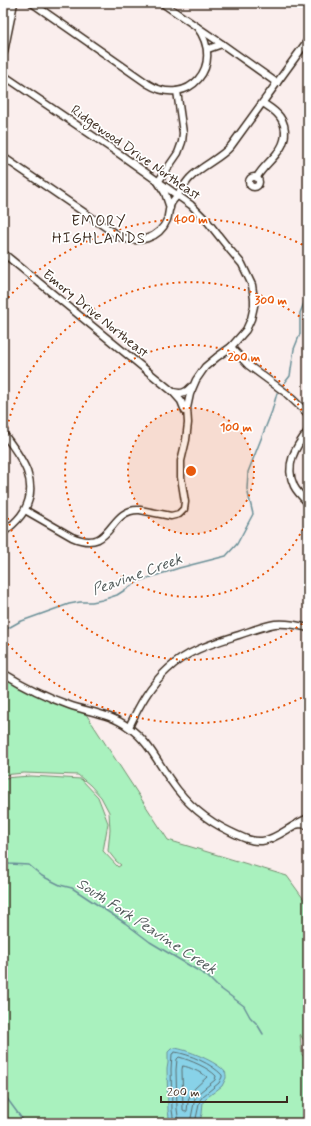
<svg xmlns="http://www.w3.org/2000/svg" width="311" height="1126" font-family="Mynerve,sans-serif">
	<rect width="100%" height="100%" fill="#faeeed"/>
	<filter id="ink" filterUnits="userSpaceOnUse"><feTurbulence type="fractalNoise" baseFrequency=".025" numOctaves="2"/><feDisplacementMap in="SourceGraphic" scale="8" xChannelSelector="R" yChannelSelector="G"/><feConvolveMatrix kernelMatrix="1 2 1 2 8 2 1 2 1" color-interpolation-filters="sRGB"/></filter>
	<g filter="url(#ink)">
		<polygon fill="#a9f1be" stroke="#728e6e" points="3,671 41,695 84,711 168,840 287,876 308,905 308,1048 300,1034 302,1055 308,1059 308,1123 3,1123 3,778 31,776 81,779 98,797 108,823 103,851 118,867 121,865 116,861 108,851 110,830 109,812 101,797 90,785 78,775 24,773 3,775"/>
		<path fill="#88d2e8" stroke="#698f97" d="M174 1048C186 1049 218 1062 225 1072 226 1073 226 1076 226 1078L222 1086 209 1096 203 1102 202 1114 199 1123H170L168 1111 167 1069 168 1063V1052L171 1049Z"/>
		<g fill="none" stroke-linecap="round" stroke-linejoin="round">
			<g stroke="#5a6d6f" stroke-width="1">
				<path d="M183 1066C190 1067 199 1072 206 1076L207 1077 195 1088 190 1095 188 1102 187 1111 185 1112 183 1111V1109L182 1070Z"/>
				<path d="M174 1123 172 1110 171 1069 172 1054 175 1052C189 1054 212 1064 222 1075V1077L219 1083 203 1096 200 1100 195 1123"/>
				<path d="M179 1123 177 1109 176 1070 177 1059 179 1057C190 1060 209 1068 216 1076L215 1080 200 1092 195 1098 190 1123"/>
			</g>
			<g stroke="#698f97" stroke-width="1.5">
				<polyline points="283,385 290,376 294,349 300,334 300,313 306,298 308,296"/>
				<polyline points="3,631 19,622 69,604 80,602 92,602 102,600 117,595 139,581 179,568 226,556 237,544 253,514 247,489 248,472 272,411 277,393"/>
				<polyline points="3,862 9,864 29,865 42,876 60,885 72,888 125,923 150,942 207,976 217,986 244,1006 250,1017 257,1024 263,1034"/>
				<polyline points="3,1093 25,1123"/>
			</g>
			<g stroke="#3b2a1e" stroke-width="9">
				<g id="minor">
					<path d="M32 3 148 84C188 109 226 65 197 27"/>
					<polyline points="162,3 222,44 277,83"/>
					<polyline points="208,49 222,44"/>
					<path d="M3 75 121 155 191 205 207 221 230 250 242 264 252 285 254 299V306L251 319 246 330 231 347 217 357 205 367 196 380 190 394 187 408 188 423 186 440 181 461V477L185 502 184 509 179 514 171 516 140 510C107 508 114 555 72 537L25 510"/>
					<path d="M3 157 120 237C138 244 159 239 167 220 169 215 168 208 172 202 173 200 176 198 177 195 182 190 185 183 190 178 202 165 220 159 231 146L308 40"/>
					<circle cx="254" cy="182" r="5"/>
					<path d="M257 177C262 168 271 161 277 153 286 143 288 128 280 117 276 111 269 107 263 103"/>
					<polyline points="170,208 165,193 158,182 178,153 182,142 183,133 177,91"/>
					<polyline points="3,253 173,392 181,401 185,411"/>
					<polyline points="231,347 248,365 286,393 308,414"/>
					<path d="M173 392C181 394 186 393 191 387"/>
					<path d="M308 431C296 446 284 465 294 486 297 492 303 498 308 503"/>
					<path d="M3 433C20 456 41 481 24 511 19 520 10 527 3 533"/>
					<path d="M3 673C24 686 46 697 69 705 89 712 111 714 128 727 148 740 158 763 171 781 186 803 207 821 231 832 241 837 251 842 262 841 273 840 286 830 295 825L300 824 308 825"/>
					<path d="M129 727C139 706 150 685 168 669 188 650 214 643 239 635 251 631 263 626 275 624 286 623 297 625 308 628"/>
					<polyline points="298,823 308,818"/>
				</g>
			</g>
			<g stroke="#3b2a1e" stroke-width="11">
				<polyline id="major" points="3,52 13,3"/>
			</g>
			<use href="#minor" stroke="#fff" stroke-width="6"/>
			<use href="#major" stroke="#fff" stroke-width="8"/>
		</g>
	</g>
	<circle cx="191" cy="471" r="63" fill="#e8590c" fill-opacity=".12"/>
	<g fill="none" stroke="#e8590c" stroke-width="2" stroke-dasharray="2 4">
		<circle cx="191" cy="471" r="63"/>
		<path d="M308 518A126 126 0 1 1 308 424"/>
		<path d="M307 620A189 189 0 0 1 3 491M3 451A189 189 0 0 1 307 322"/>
		<path d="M307 695A252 252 0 0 1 4 640M4 302A252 252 0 0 1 307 247"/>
	</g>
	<g text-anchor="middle" stroke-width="3.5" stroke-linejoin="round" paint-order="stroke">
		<g font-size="14" fill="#3b2a1e" stroke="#fff">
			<text transform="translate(136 152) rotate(35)" y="5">Ridgewood Drive Northeast</text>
			<text transform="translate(96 313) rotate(39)" y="5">Emory Drive Northeast</text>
		</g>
		<g font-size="15" letter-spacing="1" fill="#3b2a1e" stroke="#fff">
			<text x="99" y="226">EMORY<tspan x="99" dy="17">HIGHLANDS</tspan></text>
		</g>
		<g font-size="15" font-style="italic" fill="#525c5b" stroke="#fff">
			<text transform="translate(137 574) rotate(-20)" y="5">Peavine Creek</text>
			<text transform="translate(147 926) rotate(33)" y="5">South Fork Peavine Creek</text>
		</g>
	</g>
	<circle cx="191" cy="471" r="6" fill="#e8590c" stroke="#fff" stroke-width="2"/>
	<g font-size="12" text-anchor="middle" font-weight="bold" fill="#e8590c" stroke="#fff" stroke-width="3.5" stroke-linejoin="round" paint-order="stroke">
		<text x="191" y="223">400 m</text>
		<text x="271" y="304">300 m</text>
		<text x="244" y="361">200 m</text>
		<text x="236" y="431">100 m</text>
	</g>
	<rect width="311" height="1126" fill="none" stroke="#fff" stroke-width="16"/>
	<rect x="8" y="8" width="295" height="1110" fill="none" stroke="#3b2a1e" stroke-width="1.5" filter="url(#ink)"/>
	<path d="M161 1096v6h126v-6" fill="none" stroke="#3b2a1e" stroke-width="2"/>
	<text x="167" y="1096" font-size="12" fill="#3b2a1e" stroke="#ffffff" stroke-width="3" paint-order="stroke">200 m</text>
</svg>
